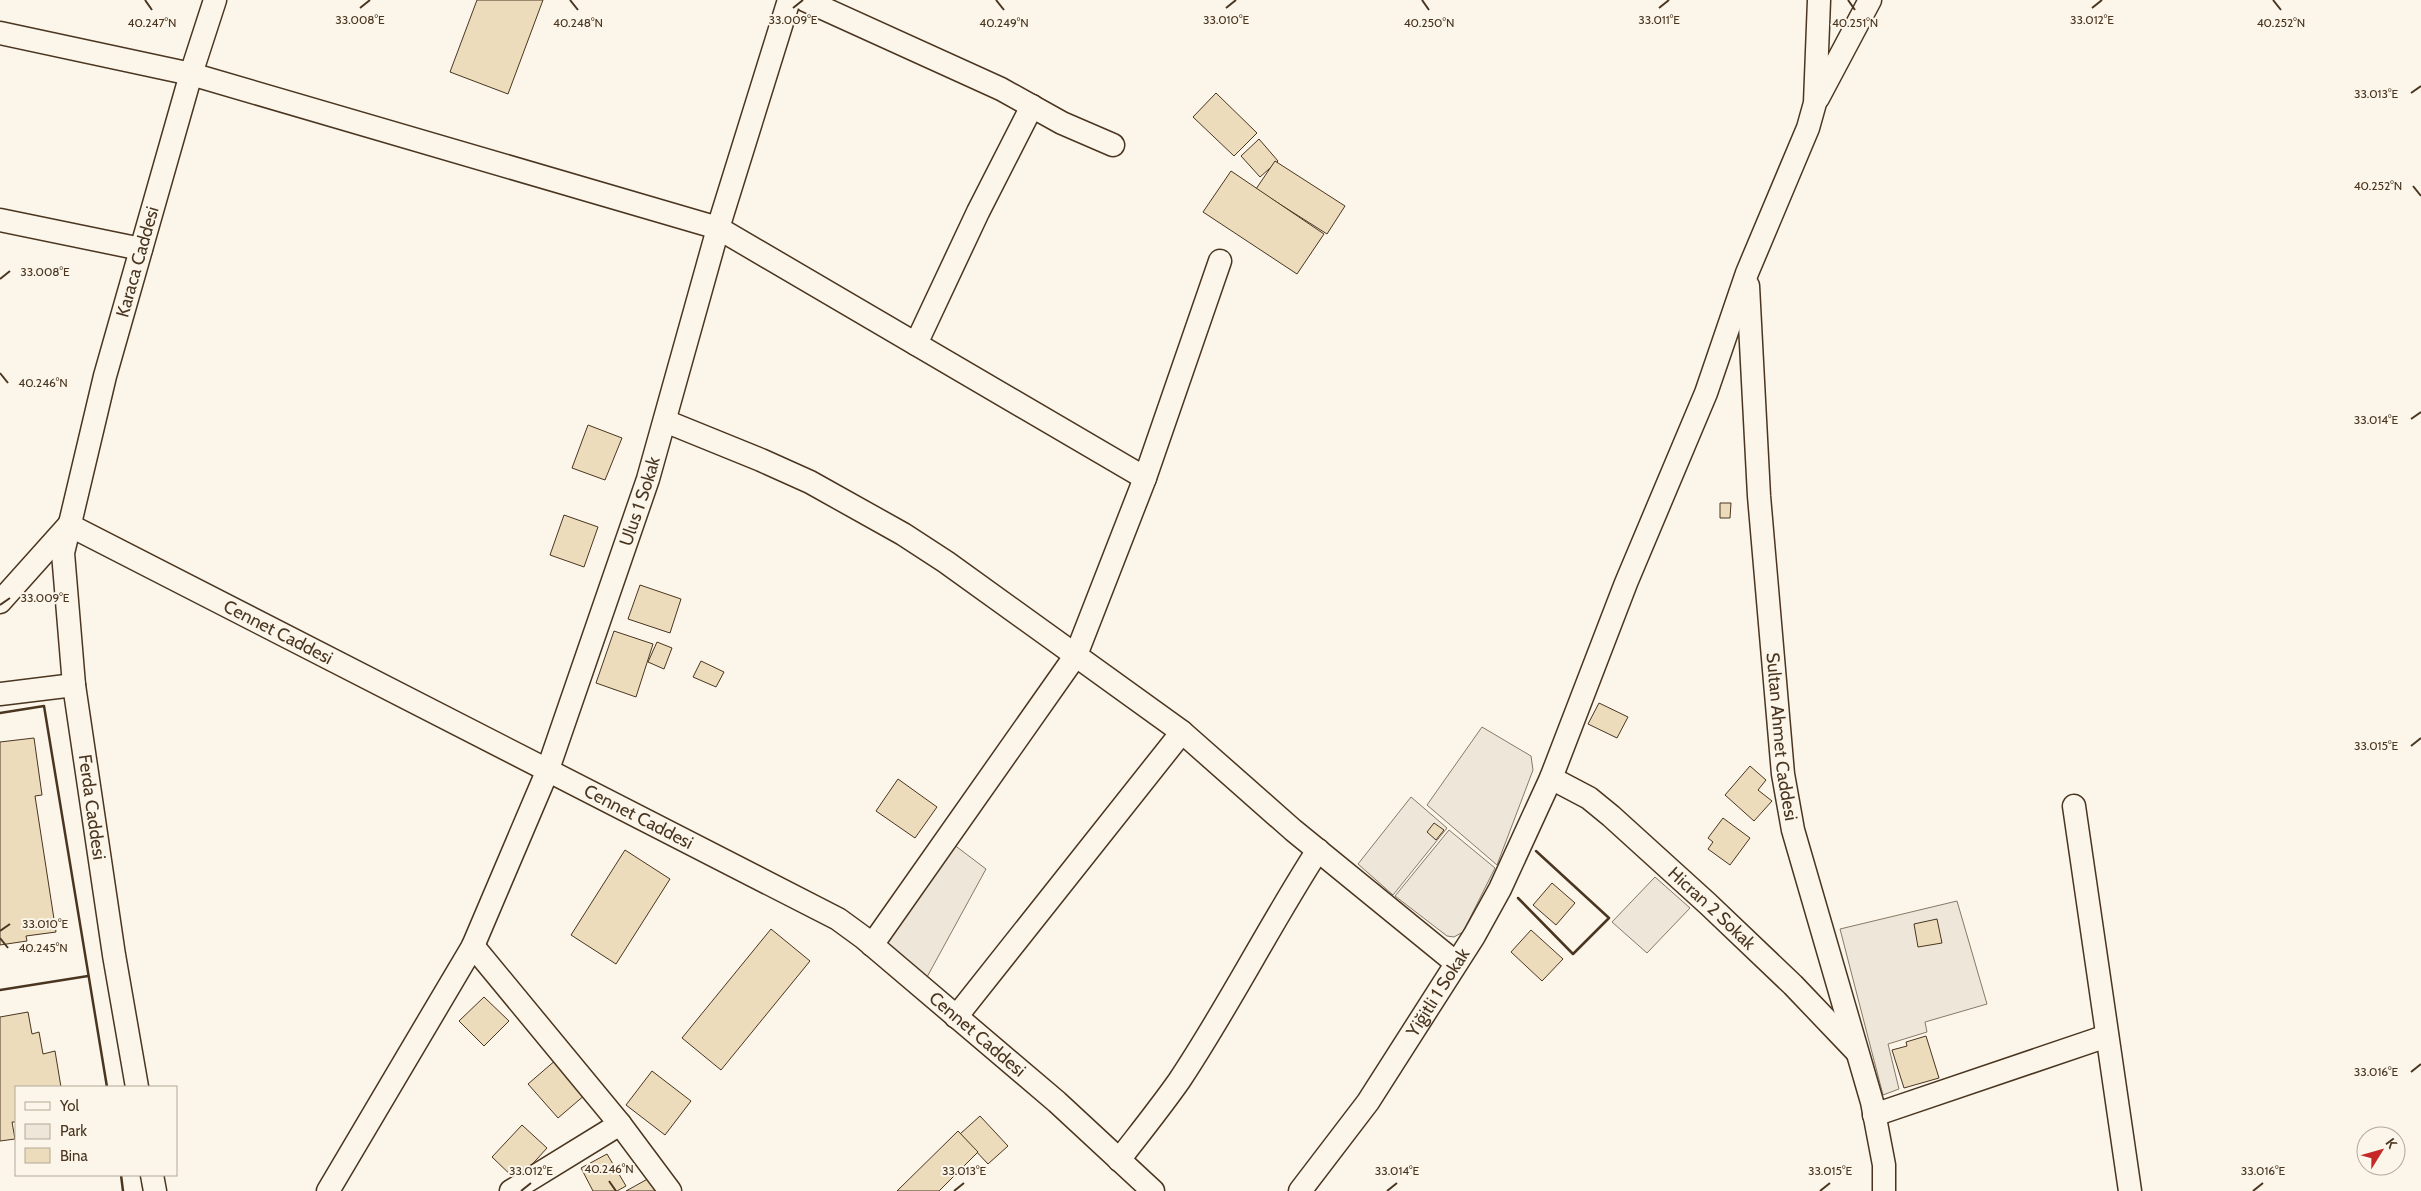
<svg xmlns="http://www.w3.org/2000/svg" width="2421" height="1191" font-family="Cabin,sans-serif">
	<rect width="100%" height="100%" fill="#fbf6e9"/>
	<g fill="#ede6d9" stroke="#887966">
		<polygon points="1482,727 1531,756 1533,770 1497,865 1427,805"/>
		<polygon points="1411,797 1447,828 1393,895 1358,864"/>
		<polygon points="1449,830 1495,868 1463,932 1454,937 1447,936 1395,896"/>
		<polygon points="953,844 986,869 927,977 884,941"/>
		<polygon points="1655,877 1690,908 1647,953 1612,922"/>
		<polygon points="1957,901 1987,1004 1925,1022 1927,1032 1888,1044 1899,1089 1883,1095 1840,929"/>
	</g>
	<g fill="#ecdcbc" stroke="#4a3520">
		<polygon points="477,0 543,0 508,94 450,72"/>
		<polygon points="1216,93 1257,133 1234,156 1193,117"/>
		<polygon points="1259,139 1278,161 1260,177 1241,156"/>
		<polygon points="1275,161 1345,206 1327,234 1256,189"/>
		<polygon points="1231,171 1324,234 1297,274 1203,212"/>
		<polygon points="588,425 622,438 605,480 572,468"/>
		<polygon points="1720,503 1731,503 1730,518 1720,518"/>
		<polygon points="564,515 598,527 584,567 550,555"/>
		<polygon points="640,585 681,599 670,633 628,619"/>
		<polygon points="614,631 653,644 636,697 596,683"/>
		<polygon points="657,642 672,648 664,669 648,662"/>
		<polygon points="701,661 724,672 716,687 693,677"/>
		<polygon points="1599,703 1628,717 1617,738 1588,724"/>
		<polygon points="34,738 42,795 35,796 56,932 26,936 27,941 0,945 0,742"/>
		<polygon points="1750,766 1766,780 1758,790 1772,801 1754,821 1725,795"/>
		<polygon points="898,779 937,807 915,838 876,811"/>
		<polygon points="1723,818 1750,838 1730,865 1708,849 1713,842 1708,838"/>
		<polygon points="1434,823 1444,830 1436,840 1427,832"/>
		<polygon points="625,850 670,879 616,964 571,935"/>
		<polygon points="1552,883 1575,903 1556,925 1533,905"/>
		<polygon points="1937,919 1942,943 1918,947 1914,924"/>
		<polygon points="771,929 810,961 721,1070 682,1038"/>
		<polygon points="1531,930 1563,959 1542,981 1511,952"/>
		<polygon points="484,997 509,1021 484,1046 459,1021"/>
		<polygon points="28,1012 32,1034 39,1032 43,1054 55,1051 61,1087 16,1087 16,1122 12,1122 15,1139 0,1141 0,1017"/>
		<polygon points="1926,1036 1939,1078 1904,1088 1892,1050 1907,1046 1906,1042"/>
		<polygon points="557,1059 586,1094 558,1118 528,1084"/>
		<polygon points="652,1071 691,1101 665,1135 626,1105"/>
		<polygon points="980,1116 1008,1146 988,1164 960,1134"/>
		<polygon points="522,1125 547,1148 517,1181 492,1157"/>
		<polygon points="958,1131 978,1152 939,1191 897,1191"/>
		<polygon points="607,1154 626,1186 617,1191 593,1191 581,1168"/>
		<polygon points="653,1176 662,1191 626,1191"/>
	</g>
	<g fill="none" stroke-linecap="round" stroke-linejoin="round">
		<g stroke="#4a3520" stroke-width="25">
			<g id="minor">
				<polyline points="805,0 1001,89 1062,123 1113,145"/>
				<polyline points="0,33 191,74 718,228 1145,478"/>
				<polyline points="1818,98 1870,0"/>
				<polyline points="0,220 141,249"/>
				<path id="s1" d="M1748 286 1759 496 1783 774 1793 830 1872 1102 1884 1165V1191"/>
				<polyline points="916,344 978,212 1032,106"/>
				<polyline points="665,421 761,460 810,482 903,534 946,562 1182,732 1293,830 1456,963"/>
				<path id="s2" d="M69 525 838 919 864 938 1057 1102 1153 1191"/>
				<polyline points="0,602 68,526"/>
				<polyline points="0,694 74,685"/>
				<path id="s3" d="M1551 778 1589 798 1611 816 1708 904 1793 985 1856 1051"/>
				<polyline points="2074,806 2130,1191"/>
				<polyline points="872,945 1076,655 1145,478 1220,261"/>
				<polyline points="473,946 620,1124 670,1191"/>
				<polyline points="956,1017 1182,732"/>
				<path id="s4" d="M137 1087 114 955 74 685 63 553 105 376 191 74 215 0"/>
				<polyline points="1874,1115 2107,1036"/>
				<path d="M1119 1160C1139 1134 1160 1108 1179 1081 1229 1006 1269 926 1318 850"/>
				<polyline points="152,1175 155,1191"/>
				<path id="s5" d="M328 1191 473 946 547 772 648 479 719 225 789 0"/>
				<polyline points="511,1191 620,1124"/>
				<path id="s6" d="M1300 1191 1368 1102 1474 936 1500 889 1551 778 1626 583 1706 393 1747 273 1808 128 1815 103 1819 0"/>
			</g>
		</g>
		<use href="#minor" stroke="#fbf6e9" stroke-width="22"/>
		<g stroke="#4a3520" stroke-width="2.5">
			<polyline points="0,713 44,706 107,1087"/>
			<polyline points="1518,898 1573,954 1609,918 1536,851"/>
			<polyline points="0,990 88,976"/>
			<polyline points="121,1175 123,1191"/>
		</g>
	</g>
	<path fill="none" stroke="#4a3520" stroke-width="2" d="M145 0 152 10M570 0 578 10M996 0 1004 10M1422 0 1429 10M1848 0 1855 10M2273 0 2281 10M360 8 370 0M793 8 803 0M1226 8 1236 0M1659 8 1669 0M2092 8 2102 0M2411 93 2421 86M2413 186 2421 196M0 279 10 271M0 373 8 383M2411 419 2421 412M0 605 10 598M2411 746 2421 738M0 931 10 924M0 938 8 948M2411 1072 2421 1064M609 1181 616 1191M521 1191 531 1183M954 1191 964 1183M1387 1191 1397 1183M1820 1191 1830 1183M2253 1191 2263 1183"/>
	<g text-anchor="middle" stroke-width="4" stroke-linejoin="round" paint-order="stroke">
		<g font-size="18" fill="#4a3520" stroke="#fbf6e9">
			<text dy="6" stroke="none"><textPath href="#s4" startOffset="840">Karaca Caddesi</textPath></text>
			<text dy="6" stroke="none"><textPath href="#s5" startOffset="760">Ulus 1 Sokak</textPath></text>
			<text dy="6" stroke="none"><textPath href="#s2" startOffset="235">Cennet Caddesi</textPath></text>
			<text dy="6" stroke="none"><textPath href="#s1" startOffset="452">Sultan Ahmet Caddesi</textPath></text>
			<text transform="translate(92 807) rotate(82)" y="6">Ferda Caddesi</text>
			<text dy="6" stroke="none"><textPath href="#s2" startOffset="640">Cennet Caddesi</textPath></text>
			<text dy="6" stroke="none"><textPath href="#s3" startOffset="208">Hicran 2 Sokak</textPath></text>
			<text dy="6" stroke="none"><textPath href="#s6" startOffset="242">Yiğitli 1 Sokak</textPath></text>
			<text dy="6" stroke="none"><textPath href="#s2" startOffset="1045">Cennet Caddesi</textPath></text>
		</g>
	</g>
	<g font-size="12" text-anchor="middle" fill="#4a3520" stroke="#fbf6e9" stroke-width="4" stroke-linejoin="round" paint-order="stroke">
		<text x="360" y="24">33.008°E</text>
		<text x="1226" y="24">33.010°E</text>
		<text x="1659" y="24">33.011°E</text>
		<text x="2092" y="24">33.012°E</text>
		<text x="793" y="24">33.009°E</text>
		<text x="152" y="27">40.247°N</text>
		<text x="578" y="27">40.248°N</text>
		<text x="1004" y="27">40.249°N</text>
		<text x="1429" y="27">40.250°N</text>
		<text x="1855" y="27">40.251°N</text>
		<text x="2281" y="27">40.252°N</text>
		<text x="2376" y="98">33.013°E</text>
		<text x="2378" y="190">40.252°N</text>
		<text x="45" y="276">33.008°E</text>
		<text x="43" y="387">40.246°N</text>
		<text x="2376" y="424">33.014°E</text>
		<text x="45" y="602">33.009°E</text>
		<text x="2376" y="750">33.015°E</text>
		<text x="45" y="928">33.010°E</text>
		<text x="43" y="952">40.245°N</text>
		<text x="2376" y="1076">33.016°E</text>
		<text x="609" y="1173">40.246°N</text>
		<text x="531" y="1175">33.012°E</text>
		<text x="964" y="1175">33.013°E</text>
		<text x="1397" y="1175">33.014°E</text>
		<text x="1830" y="1175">33.015°E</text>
		<text x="2263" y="1175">33.016°E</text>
	</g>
	<rect x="15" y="1086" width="162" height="90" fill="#fbf6e9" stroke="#b4a999"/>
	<rect x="25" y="1102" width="25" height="8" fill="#fbf6e9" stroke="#b4a999"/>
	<text x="60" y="1111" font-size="15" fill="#4a3520">Yol</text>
	<rect x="25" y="1124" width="25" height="15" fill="#ede6d9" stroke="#b4a999"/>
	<text x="60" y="1136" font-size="15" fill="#4a3520">Park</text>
	<rect x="25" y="1148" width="25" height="15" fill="#ecdcbc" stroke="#b4a999"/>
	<text x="60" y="1161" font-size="15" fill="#4a3520">Bina</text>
	<g transform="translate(2381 1151) rotate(53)"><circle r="24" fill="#fbf6e9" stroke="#b4a999"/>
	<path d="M0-4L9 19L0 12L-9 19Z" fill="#c62828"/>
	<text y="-8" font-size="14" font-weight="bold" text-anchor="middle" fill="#4a3520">K</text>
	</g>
</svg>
